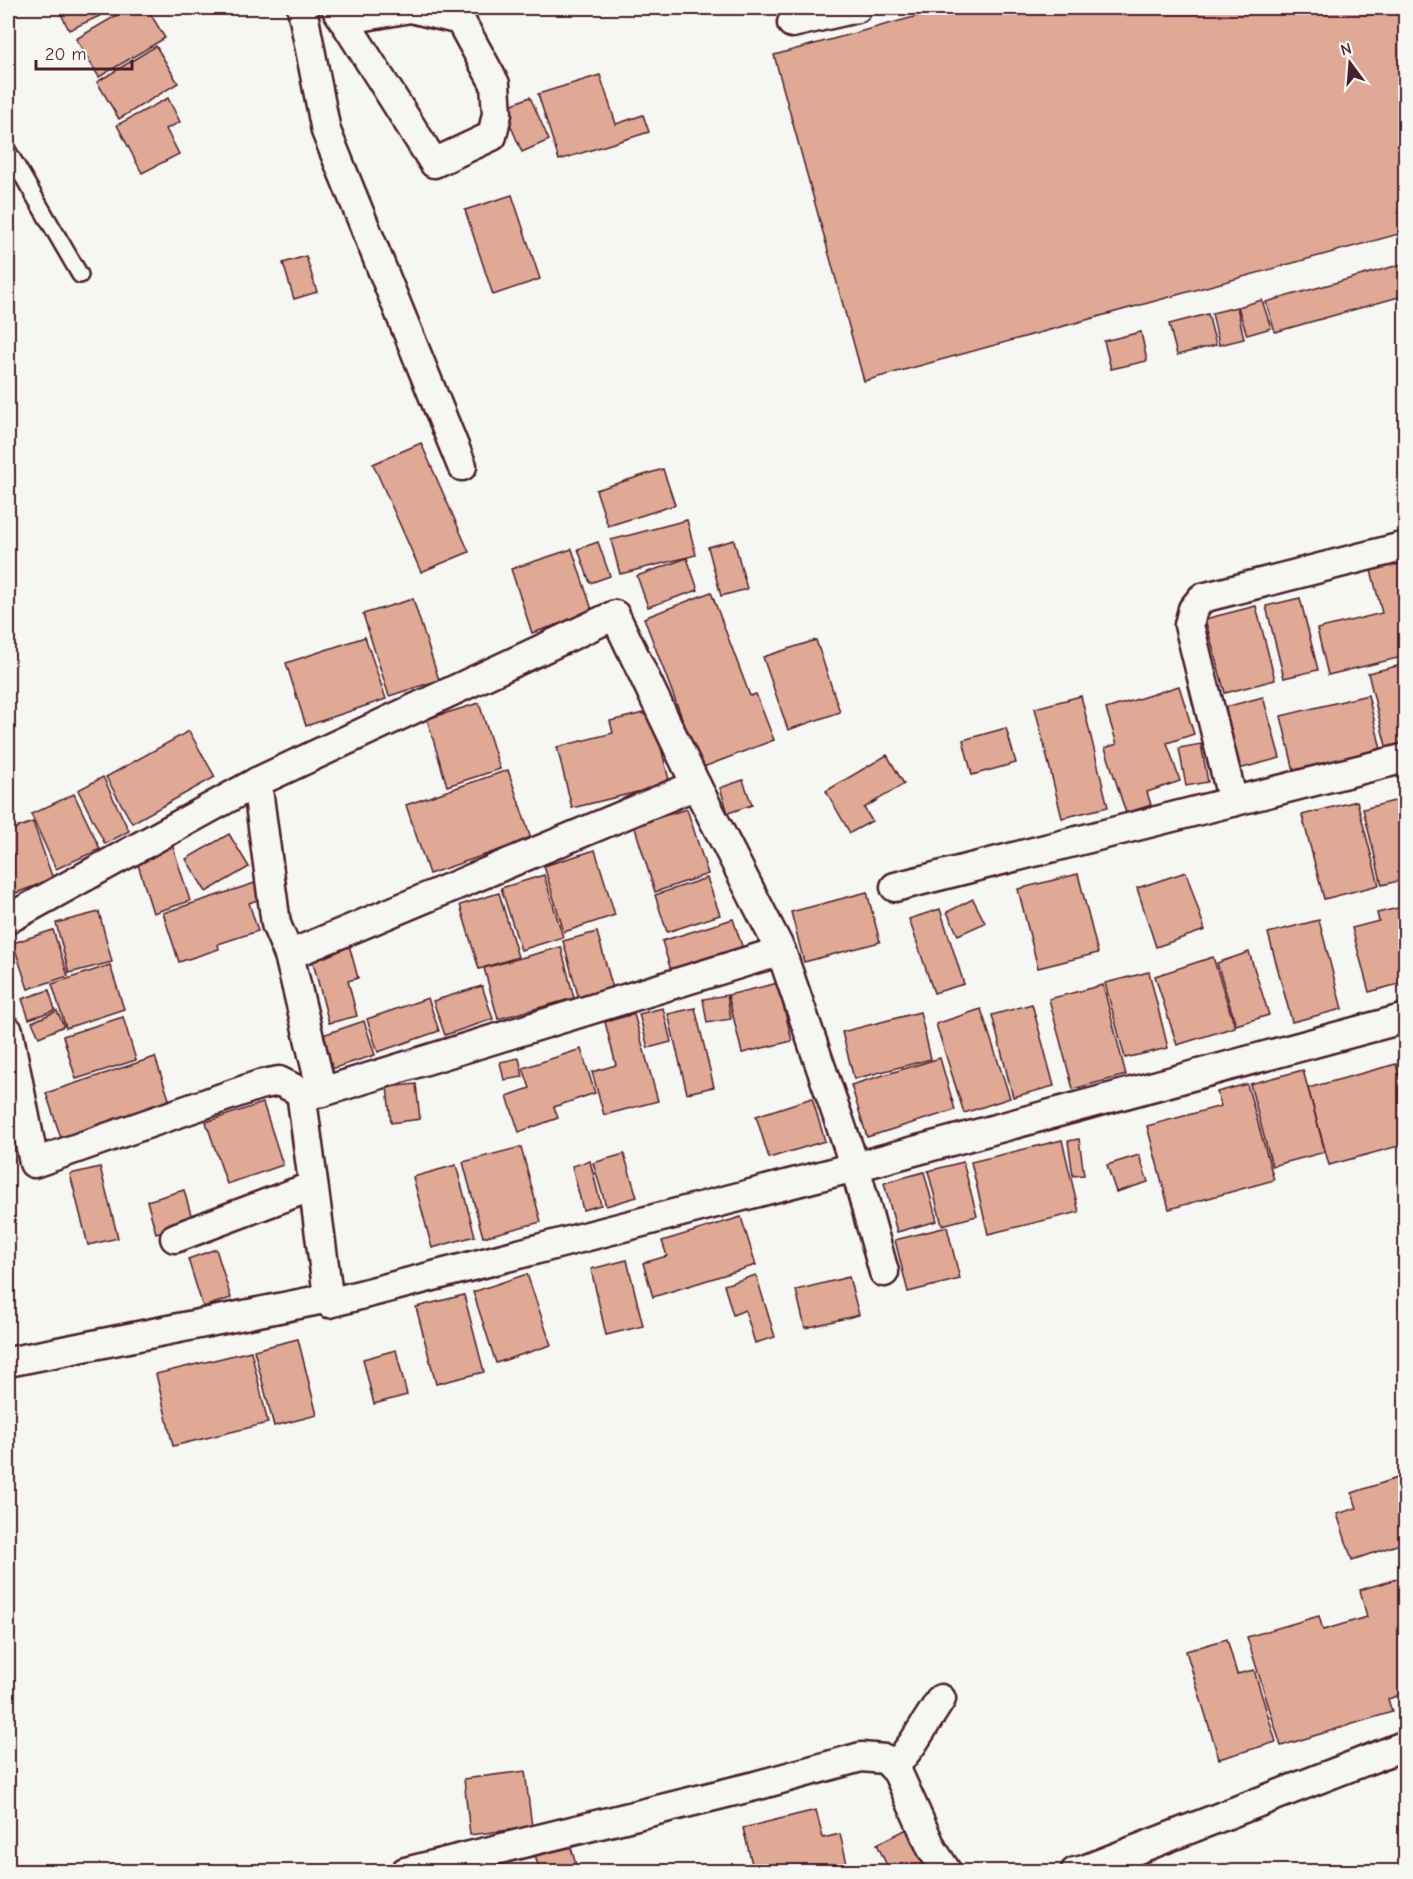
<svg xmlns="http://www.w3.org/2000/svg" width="1413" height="1879" font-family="'Comic Neue',sans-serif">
	<rect width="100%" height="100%" fill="#f6f6f2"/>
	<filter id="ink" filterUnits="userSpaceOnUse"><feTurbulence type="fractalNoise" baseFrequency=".0167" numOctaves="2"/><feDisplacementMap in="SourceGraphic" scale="12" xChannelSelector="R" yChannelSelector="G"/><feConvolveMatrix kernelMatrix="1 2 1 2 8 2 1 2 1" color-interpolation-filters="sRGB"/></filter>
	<g filter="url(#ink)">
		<g fill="#dfa995" stroke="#4a1f2b" stroke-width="1.5">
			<polygon points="58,8 117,8 69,30"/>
			<polygon points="129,8 147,8 165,38 99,77 76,39"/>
			<polygon points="947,8 1406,8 1406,98 1400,100 1406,121 1406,232 864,381 774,55"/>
			<polygon points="156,46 178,83 119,119 97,82"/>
			<polygon points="600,75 616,124 643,115 649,132 559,160 538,94"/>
			<polygon points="530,97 549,140 522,152 503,108"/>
			<polygon points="168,98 180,122 166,129 179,154 142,173 117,125"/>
			<polygon points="512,195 540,279 493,295 465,210"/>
			<polygon points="306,256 317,292 294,299 283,263"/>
			<polygon points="1406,263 1406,295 1275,332 1266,302"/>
			<polygon points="1262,300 1271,328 1247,335 1238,307"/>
			<polygon points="1237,307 1244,339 1219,345 1212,313"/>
			<polygon points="1208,314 1216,345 1177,355 1169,324"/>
			<polygon points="1141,332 1147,361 1111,369 1104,341"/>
			<polygon points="421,443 469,552 421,572 373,464"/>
			<polygon points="663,469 675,505 608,526 596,490"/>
			<polygon points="687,520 696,555 620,574 611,540"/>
			<polygon points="734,540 747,589 721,596 708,547"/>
			<polygon points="598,542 610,576 590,583 578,549"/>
			<polygon points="572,549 593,613 532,633 511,569"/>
			<polygon points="687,558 698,590 648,607 637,576"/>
			<polygon points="1406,562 1406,656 1328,675 1317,629 1382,613 1371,570"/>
			<polygon points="711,592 750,696 756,694 774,740 701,768 644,618"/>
			<polygon points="1300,598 1318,670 1284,678 1266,606"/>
			<polygon points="413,599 439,680 389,696 363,614"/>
			<polygon points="1256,606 1275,680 1225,693 1205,619"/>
			<polygon points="365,637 386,699 306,726 286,663"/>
			<polygon points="816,640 840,712 788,730 763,657"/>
			<polygon points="1406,664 1406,746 1387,750 1368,673"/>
			<polygon points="1179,686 1194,734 1167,743 1180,781 1147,792 1151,805 1126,813 1105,748 1117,744 1106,709"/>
			<polygon points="1368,695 1381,749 1294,771 1281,716"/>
			<polygon points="1081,696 1108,807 1062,818 1035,708"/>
			<polygon points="1263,697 1280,758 1235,770 1218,709"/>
			<polygon points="479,703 500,769 447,786 427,719"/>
			<polygon points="652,711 670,784 572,808 557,747 613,733 610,721"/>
			<polygon points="1006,728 1016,763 972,775 963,740"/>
			<polygon points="189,731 215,777 132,823 106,777"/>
			<polygon points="1201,744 1208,782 1186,786 1179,748"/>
			<polygon points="887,755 904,784 864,808 872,821 850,833 826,791"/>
			<polygon points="508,770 531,839 429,874 406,805"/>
			<polygon points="103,777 129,831 105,844 78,790"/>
			<polygon points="743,780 752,805 728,813 720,788"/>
			<polygon points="74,794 100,849 56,869 31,814"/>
			<polygon points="1406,798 1406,879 1382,885 1363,809"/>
			<polygon points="1357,801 1379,885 1324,899 1302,815"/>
			<polygon points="687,809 708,874 655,892 634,825"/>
			<polygon points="33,822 53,879 16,893 8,869 8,831"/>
			<polygon points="229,834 249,867 206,892 186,859"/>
			<polygon points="173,847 190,901 153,913 136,858"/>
			<polygon points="595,850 615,915 564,932 544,866"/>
			<polygon points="1186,872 1205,930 1156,947 1137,888"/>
			<polygon points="1078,874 1098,953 1038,968 1018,889"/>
			<polygon points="544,875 563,937 521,950 501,888"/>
			<polygon points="707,878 720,915 667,932 655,895"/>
			<polygon points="258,882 263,898 249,903 258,931 218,944 219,949 179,962 163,913"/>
			<polygon points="867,892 880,942 804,962 791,912"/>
			<polygon points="499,893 518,957 479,969 460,905"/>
			<polygon points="973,899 985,923 958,935 947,912"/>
			<polygon points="1406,906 1406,982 1369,992 1352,928 1379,921 1377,913"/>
			<polygon points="940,909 964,984 934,993 909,919"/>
			<polygon points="99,912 112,962 69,973 56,923"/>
			<polygon points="733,919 745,955 673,977 662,941"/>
			<polygon points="1319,920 1342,1009 1292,1022 1268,933"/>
			<polygon points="53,930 68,976 28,989 13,943"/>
			<polygon points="597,932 613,989 579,999 563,941"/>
			<polygon points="349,945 358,978 348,981 357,1016 329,1023 311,955"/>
			<polygon points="561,947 574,998 498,1019 484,968"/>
			<polygon points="1249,952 1269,1015 1236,1025 1217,963"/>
			<polygon points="1213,957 1235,1027 1177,1045 1155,976"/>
			<polygon points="110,965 124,1009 66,1028 52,984"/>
			<polygon points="1149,972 1168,1048 1125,1058 1105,983"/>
			<polygon points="778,983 792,1041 742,1053 728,995"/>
			<polygon points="1103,985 1126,1075 1073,1089 1049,999"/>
			<polygon points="482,986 493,1019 445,1035 433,1001"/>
			<polygon points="49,990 55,1010 29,1019 22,999"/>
			<polygon points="727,995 731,1019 707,1023 703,999"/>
			<polygon points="428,998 439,1031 378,1052 367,1019"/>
			<polygon points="1032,1004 1054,1086 1013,1097 992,1015"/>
			<polygon points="663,1008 671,1042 648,1048 639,1014"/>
			<polygon points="695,1008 714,1087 687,1093 668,1014"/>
			<polygon points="981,1009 1010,1098 964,1113 936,1024"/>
			<polygon points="57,1011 64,1026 39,1037 32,1022"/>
			<polygon points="920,1012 931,1059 854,1079 842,1032"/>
			<polygon points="634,1014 658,1101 604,1115 592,1072 616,1065 605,1022"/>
			<polygon points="123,1017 136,1060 76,1079 63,1036"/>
			<polygon points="364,1021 375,1055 328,1070 317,1037"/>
			<polygon points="581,1049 595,1093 554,1107 558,1118 519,1132 507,1096 530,1088 523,1068"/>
			<polygon points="155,1057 170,1102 61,1138 46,1093"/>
			<polygon points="519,1058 523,1077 504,1080 500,1062"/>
			<polygon points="940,1058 955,1110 867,1137 851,1085"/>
			<polygon points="1396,1064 1406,1099 1406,1144 1329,1165 1308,1088"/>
			<polygon points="1303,1070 1325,1152 1272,1166 1250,1084"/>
			<polygon points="416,1084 420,1119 391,1123 387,1087"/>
			<polygon points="1247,1084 1274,1180 1169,1209 1147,1126 1221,1106 1217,1092"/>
			<polygon points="812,1098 825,1141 769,1158 756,1116"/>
			<polygon points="263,1103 283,1165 227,1184 206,1122"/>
			<polygon points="1079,1139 1084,1175 1073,1176 1068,1141"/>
			<polygon points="1062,1140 1079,1212 988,1234 971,1162"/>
			<polygon points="521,1147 541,1222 483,1237 463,1162"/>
			<polygon points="624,1154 637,1197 606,1206 593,1163"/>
			<polygon points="1139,1155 1148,1182 1116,1192 1107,1165"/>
			<polygon points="590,1161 601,1205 583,1210 572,1166"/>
			<polygon points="963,1162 977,1216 942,1225 928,1171"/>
			<polygon points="456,1165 475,1236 432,1248 413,1177"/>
			<polygon points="100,1167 118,1238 88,1245 70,1174"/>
			<polygon points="924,1172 937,1221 897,1232 884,1183"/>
			<polygon points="184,1190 193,1222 156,1233 147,1201"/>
			<polygon points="741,1217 756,1265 653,1297 643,1263 667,1256 662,1241"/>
			<polygon points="947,1227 960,1279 908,1292 895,1240"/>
			<polygon points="216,1249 231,1298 203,1307 188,1259"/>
			<polygon points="627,1260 643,1326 606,1335 591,1269"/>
			<polygon points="527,1274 551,1345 496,1363 473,1292"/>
			<polygon points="756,1275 775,1337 755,1343 745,1310 733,1315 724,1285"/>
			<polygon points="849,1277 859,1315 805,1328 796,1290"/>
			<polygon points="464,1295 484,1372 436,1384 416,1307"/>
			<polygon points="298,1339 317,1415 274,1426 254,1350"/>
			<polygon points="396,1350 407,1395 374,1404 363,1359"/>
			<polygon points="251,1351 268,1423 173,1446 156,1374"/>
			<polygon points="1406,1475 1406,1542 1352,1560 1337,1514 1357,1508 1352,1493"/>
			<polygon points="1406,1576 1406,1693 1388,1699 1392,1712 1281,1746 1247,1637 1319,1616 1323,1630 1367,1617 1360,1590"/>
			<polygon points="1227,1639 1237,1674 1254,1670 1276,1742 1219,1759 1186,1651"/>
			<polygon points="525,1771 532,1827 470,1835 464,1779"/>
			<polygon points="816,1810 823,1838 840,1834 849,1872 754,1872 743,1828"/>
			<polygon points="907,1829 927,1872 890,1872 877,1844"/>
			<polygon points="570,1844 578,1872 540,1872 535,1855"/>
			<polygon points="510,1866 511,1872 494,1872"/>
			<polygon points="538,1866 539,1872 518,1872"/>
		</g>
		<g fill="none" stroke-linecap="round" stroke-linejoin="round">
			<g stroke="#4a1f2b" stroke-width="20">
				<polyline id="service" points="8,151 80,275"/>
			</g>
			<g stroke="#4a1f2b" stroke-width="33">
				<g id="minor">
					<polyline points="302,8 326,131 462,466"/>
					<polyline points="336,8 434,163 492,136 497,114 495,84 460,20 410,8 343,20"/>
					<polyline points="792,23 857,8"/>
					<polyline points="257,782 276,924 289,955 322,1092"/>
					<polyline points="1233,802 1189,625 1193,609 1202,598 1406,546"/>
					<polyline points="895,887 1406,758"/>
					<polyline points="8,919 257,782 615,615 696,785 781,951 855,1167 884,1272"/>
					<polyline points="289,955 696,785"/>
					<polyline points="8,1031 34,1163 259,1085 279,1081 301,1092 329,1303 855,1167 1406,1018"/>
					<polyline points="301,1092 311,1094 322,1092 781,951"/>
					<polyline points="175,1238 313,1186"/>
					<polyline points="8,1362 329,1298"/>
					<polyline points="894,1768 913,1743 941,1699"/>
					<polyline points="405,1872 755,1786 861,1757 885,1759 897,1771 932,1849 947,1872"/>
					<polyline points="1075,1872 1084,1870 1406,1745"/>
				</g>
			</g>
			<use href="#service" stroke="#f6f6f2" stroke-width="15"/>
			<use href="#minor" stroke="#f6f6f2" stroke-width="28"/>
		</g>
	</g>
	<rect width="1413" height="1879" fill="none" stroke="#f6f6f2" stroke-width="30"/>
	<rect x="15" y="15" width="1383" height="1849" fill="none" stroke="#4a1f2b" stroke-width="2" filter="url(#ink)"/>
	<g transform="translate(1350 63) rotate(344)" stroke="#f6f6f2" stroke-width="4.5" paint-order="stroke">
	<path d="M0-4.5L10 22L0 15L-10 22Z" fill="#4a1f2b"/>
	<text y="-9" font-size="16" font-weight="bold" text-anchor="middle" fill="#4a1f2b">N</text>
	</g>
	<path d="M36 60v9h96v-9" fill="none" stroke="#4a1f2b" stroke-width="3"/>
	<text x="45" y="60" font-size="18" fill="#4a1f2b" stroke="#f6f6f2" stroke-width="4.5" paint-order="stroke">20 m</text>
</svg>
